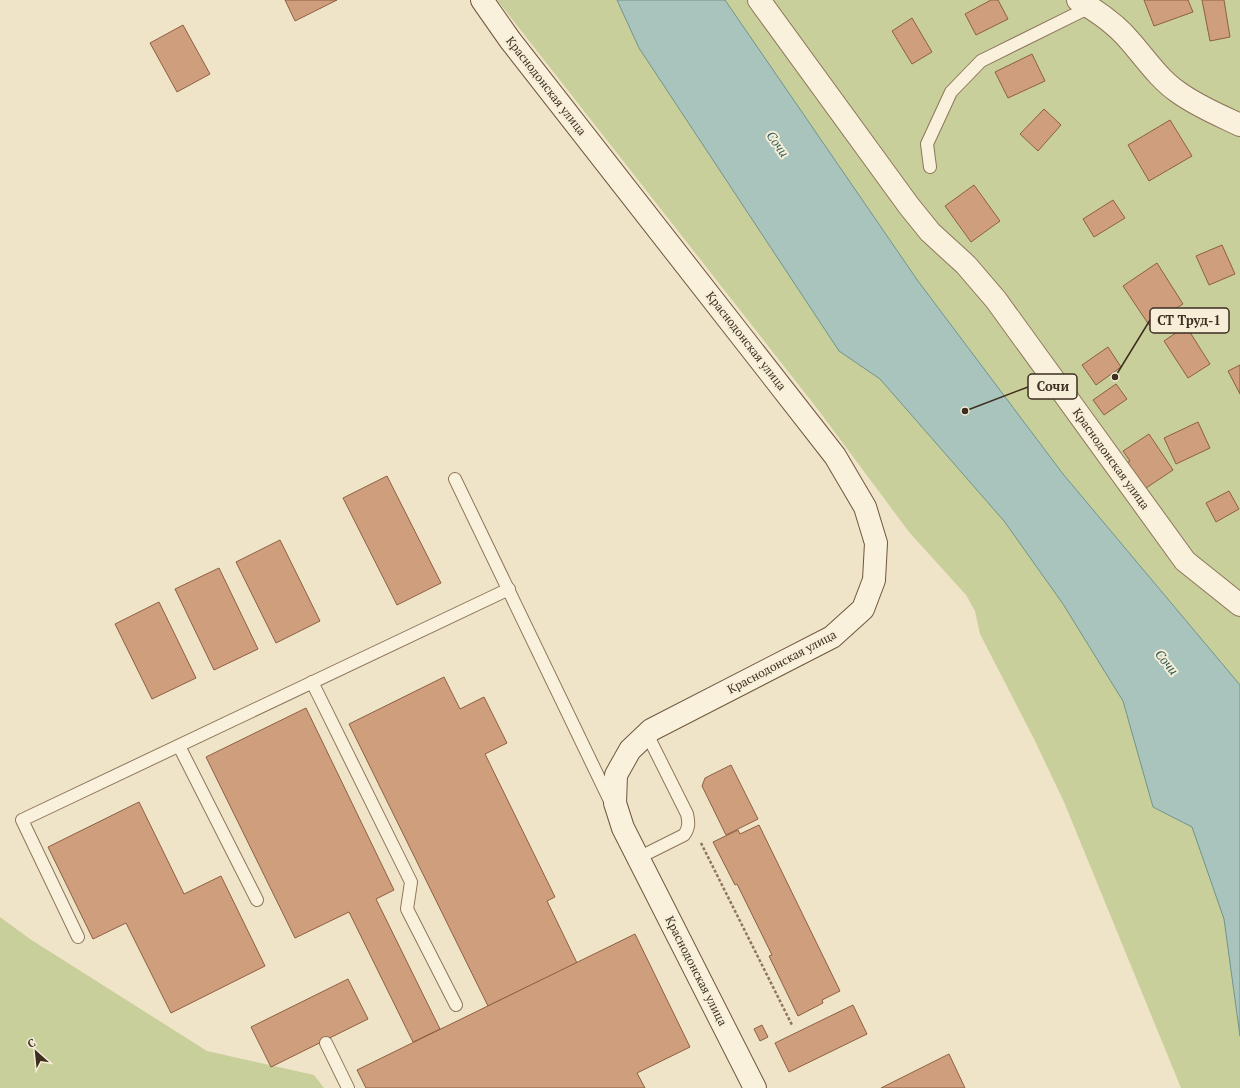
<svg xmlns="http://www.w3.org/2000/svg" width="1240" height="1088" font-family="'PT Serif',serif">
	<rect width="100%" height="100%" fill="#f0e4c8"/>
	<g fill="#c9cf9b">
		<polygon points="497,0 617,0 639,48 839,351 880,379 1004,521 1063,604 1123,701 1153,807 1192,827 1224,919 1240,1036 1240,1088 1181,1088 1064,802 1034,739 980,634 975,611 966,595 909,532 819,411"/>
		<polygon points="725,0 1240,0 1240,685 1063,474 918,281"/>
		<polygon points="0,917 30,939 207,1051 314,1075 324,1088 0,1088"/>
	</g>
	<polygon fill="#a9c4bc" stroke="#6f938a" points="617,0 725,0 918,281 1063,474 1240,685 1240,1036 1224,919 1192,827 1153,807 1123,701 1063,604 1004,521 880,379 839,351 639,48"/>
	<g fill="#cf9f7d" stroke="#8d5f41">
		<polygon points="285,0 337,0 295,21"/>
		<polygon points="991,0 998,0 1008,19 976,35 965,14"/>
		<polygon points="1144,0 1188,0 1193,12 1154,26"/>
		<polygon points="1202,0 1224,0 1230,37 1210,41"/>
		<polygon points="912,18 932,52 912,64 892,31"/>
		<polygon points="183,25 210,74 177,92 150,43"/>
		<polygon points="1032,54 1045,81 1008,98 995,72"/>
		<polygon points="1044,109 1061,125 1038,151 1020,134"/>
		<polygon points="1170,120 1192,156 1149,181 1128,145"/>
		<polygon points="974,185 1000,221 971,242 945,206"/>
		<polygon points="1113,200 1125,218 1094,237 1083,219"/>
		<polygon points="1222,245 1235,274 1209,285 1196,256"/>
		<polygon points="1157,263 1183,304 1149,325 1123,286"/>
		<polygon points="1186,326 1210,364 1188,378 1164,341"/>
		<polygon points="1108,347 1121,367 1096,385 1082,365"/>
		<polygon points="1240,365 1240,394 1228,371"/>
		<polygon points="1116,384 1127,399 1104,415 1093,400"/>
		<polygon points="1198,422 1210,448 1176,464 1164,438"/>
		<polygon points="1149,434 1173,470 1143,490 1125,464 1130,461 1123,451"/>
		<polygon points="387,476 441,583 397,605 343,498"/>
		<polygon points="1229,491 1239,509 1216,522 1206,503"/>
		<polygon points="280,540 320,621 276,643 236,562"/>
		<polygon points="219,568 258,649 214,670 175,589"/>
		<polygon points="159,602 196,678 152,699 115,624"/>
		<polygon points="444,677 460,709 484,697 507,743 485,754 555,897 547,901 577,963 488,1006 349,724"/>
		<polygon points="306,708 394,890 376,899 440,1029 413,1042 349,912 295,938 206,757"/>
		<polygon points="731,765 758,819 726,835 702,786 705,778"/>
		<polygon points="139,802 184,894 221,876 265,966 171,1013 126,923 93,939 48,847"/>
		<polygon points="759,825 840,991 822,1000 823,1003 798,1016 769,956 772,955 737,884 735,885 713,842 738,830 740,834"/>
		<polygon points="635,934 690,1047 637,1073 645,1088 366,1088 357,1070"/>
		<polygon points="348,979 368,1019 271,1067 251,1027"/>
		<polygon points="853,1005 867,1034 789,1072 775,1043"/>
		<polygon points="762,1025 768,1037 760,1041 754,1029"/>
		<polygon points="949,1054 965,1088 881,1088"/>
	</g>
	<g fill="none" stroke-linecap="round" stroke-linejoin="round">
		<g stroke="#8d765c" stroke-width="14">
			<g id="lane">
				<polyline points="930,167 927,144 951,92 981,61 1090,7"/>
				<polyline points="455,479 611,803"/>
				<polyline points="312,682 411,882 407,909 456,1005"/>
				<polyline points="179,746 257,900"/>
				<path d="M638 858 684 835C689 828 689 823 687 814L647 734"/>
				<polyline points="78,937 22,820 509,589"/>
				<polyline points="326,1043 348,1088"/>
			</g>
		</g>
		<g stroke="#8d765c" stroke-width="24">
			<g id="street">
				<polyline points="759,0 909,206 930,232 966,265 996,300 1185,561 1240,605"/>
				<path d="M1078 0C1097 11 1116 24 1130 41 1145 58 1159 79 1178 92 1197 106 1219 115 1240 125"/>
			</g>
		</g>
		<g stroke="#6f573f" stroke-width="24">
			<polyline id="secondary" points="482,0 510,40 835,456 865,507 876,543 874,580 863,609 832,637 651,730 630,750 616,775 615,803 623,828 755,1088"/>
		</g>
		<polyline stroke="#8d765c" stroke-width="2.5" stroke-dasharray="3 2" stroke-linecap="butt" points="701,843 792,1025"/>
		<use href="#lane" stroke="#faf1dc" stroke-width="12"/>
		<use href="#street" stroke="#faf1dc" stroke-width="22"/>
		<use href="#secondary" stroke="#faf1dc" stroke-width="22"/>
	</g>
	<g text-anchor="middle" stroke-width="4" stroke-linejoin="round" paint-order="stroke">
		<g font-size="12" fill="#3d2e20" stroke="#f7eed8">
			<text transform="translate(546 86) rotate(52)" y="4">Краснодонская улица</text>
			<text transform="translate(746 341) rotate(52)" y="4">Краснодонская улица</text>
			<text transform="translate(1111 459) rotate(54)" y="4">Краснодонская улица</text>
			<text transform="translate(782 662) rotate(-28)" y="4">Краснодонская улица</text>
			<text transform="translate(696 971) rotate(63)" y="4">Краснодонская улица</text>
		</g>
		<g font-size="13" font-style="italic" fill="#2f5d5a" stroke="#f7eed8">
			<text transform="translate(778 144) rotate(55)" y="5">Сочи</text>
			<text transform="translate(1167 662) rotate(51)" y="5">Сочи</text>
		</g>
	</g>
	<path fill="none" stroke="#3d2e20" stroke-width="1.5" d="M1115 377L1150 320M965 411L1028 387"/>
	<g fill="#3d2e20" stroke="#f7eed8" stroke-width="1.5">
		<circle cx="1115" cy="377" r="4"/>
		<circle cx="965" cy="411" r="4"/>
	</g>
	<g fill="#f7eed8" stroke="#3d2e20" stroke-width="1.5">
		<rect x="1150" y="308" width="79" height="25" rx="4"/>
		<rect x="1028" y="374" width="49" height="25" rx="4"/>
	</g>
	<g font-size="13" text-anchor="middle" font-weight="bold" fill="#3d2e20">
		<text x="1189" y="325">СТ Труд-1</text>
		<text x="1053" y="391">Сочи</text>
	</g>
	<g transform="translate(36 1052) rotate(333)" stroke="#f7eed8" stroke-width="3" paint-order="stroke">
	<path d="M0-3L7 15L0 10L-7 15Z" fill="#3d2e20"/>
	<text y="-6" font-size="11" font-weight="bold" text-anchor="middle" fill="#3d2e20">С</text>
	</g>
</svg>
